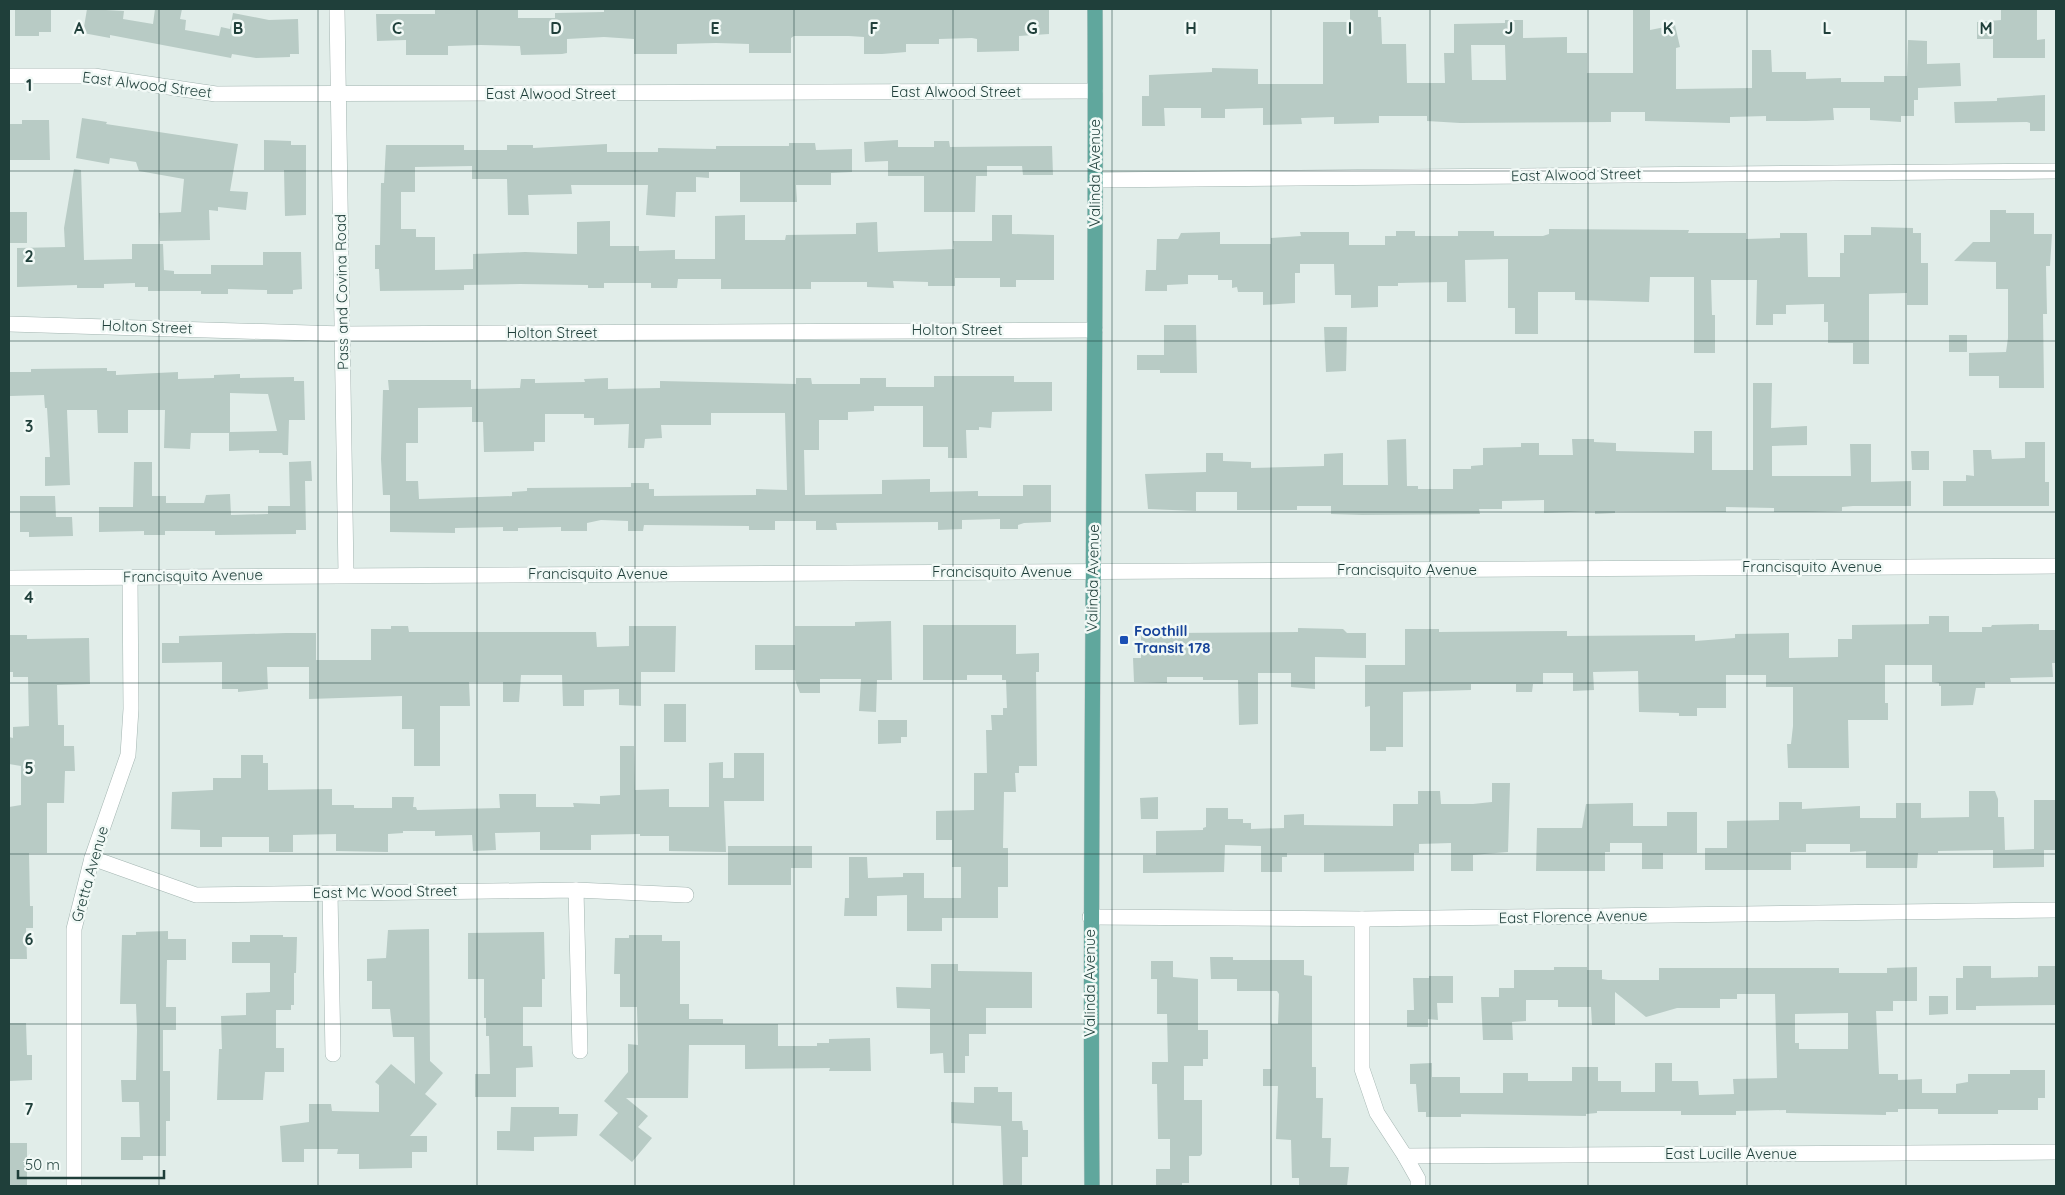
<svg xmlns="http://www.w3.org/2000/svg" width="2065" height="1195" font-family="Quicksand,sans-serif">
	<rect width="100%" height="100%" fill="#e1ede9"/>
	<g fill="#b8cbc5" fill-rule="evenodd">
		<polygon points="15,9 51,9 51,32 39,32 39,36 15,36"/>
		<polygon points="87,9 124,11 123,19 153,24 155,9 182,9 180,19 186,20 185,30 219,36 221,27 230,29 233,13 269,20 298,19 299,54 290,54 290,57 256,58 232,54 231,58 110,35 110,38 83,33"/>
		<polygon points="518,9 518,18 555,18 555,13 604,12 604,9 1049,9 1049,34 1019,36 1019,51 977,52 977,39 972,38 939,39 939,44 906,44 906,52 882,54 864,54 864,37 849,36 794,36 791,38 791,53 749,53 749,44 716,43 677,44 677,54 634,54 634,39 604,37 567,39 567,53 562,54 521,55 520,46 481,45 448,46 448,55 406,55 406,40 377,41 376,14 435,14 435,10"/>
		<path d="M1350 9H1378V17H1381L1382 44H1406L1407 83H1445L1444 53H1454V24L1505 23V20H1523V38L1567 37V53H1587V73H1633V9H1650V30L1675 25 1680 47 1676 48V89L1752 88V50H1771L1772 72H1806V79L1841 78V82H1884V76H1907L1908 40 1927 41V64L1960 63 1961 86 1918 88V100H1914V116H1901V122L1870 120V108H1833L1834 120 1806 121H1766V116L1730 117V123L1645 121V112H1611V122L1460 123 1427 121V116H1379V123L1334 124V117L1301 118 1302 124 1263 125V108L1225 109V118H1201V108H1164L1165 126H1142V96H1149V75L1212 72V68L1258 69V84H1323V22H1350ZM1471 45H1505L1506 80H1472Z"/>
		<polygon points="2001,9 2037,9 2037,40 2045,39 2045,58 1993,58 1993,39 1977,39 1977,22 2001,20"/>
		<polygon points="2045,95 2045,131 2030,131 2030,123 2027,122 1955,123 1954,102 1997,101 1997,98"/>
		<polygon points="82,118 107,122 106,124 238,144 230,191 248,192 246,210 218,207 218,211 209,210 210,240 160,241 159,213 181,212 184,179 139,171 136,162 110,158 109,164 76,158"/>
		<polygon points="22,120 49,120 50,160 9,160 9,124 22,124"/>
		<polygon points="264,140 291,141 291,145 306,145 306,215 285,216 284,170 264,170"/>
		<polygon points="898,140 898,147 934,147 934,141 949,141 950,147 1052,146 1053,175 1023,175 1022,166 987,166 987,176 976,176 975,212 924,212 924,176 888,176 888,161 865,162 864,142"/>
		<polygon points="789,143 815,143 816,150 852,149 852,172 831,173 831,185 796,185 797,202 740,202 740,172 709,172 709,178 696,177 696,192 676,192 675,217 646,215 648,185 571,185 572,194 528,195 529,215 508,215 507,179 472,179 472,166 415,167 415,192 401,192 401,229 416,229 416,237 435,237 435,270 473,269 473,254 525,252 577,254 577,222 610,221 610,246 639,246 639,251 675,250 675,259 715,259 715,216 745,215 745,240 785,240 786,235 856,234 856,223 877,222 878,252 954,249 953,241 992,241 992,215 1012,215 1012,234 1054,235 1054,280 1016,280 1016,287 1000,287 1000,278 955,278 955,286 928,286 928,282 893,281 894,288 867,287 867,282 811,282 811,289 721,289 721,279 678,279 677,288 651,288 651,283 604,283 604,288 588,288 588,285 520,284 464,285 464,290 380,291 379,269 375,269 375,245 380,245 381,183 384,183 386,145 464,145 464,150 507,150 507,145 533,145 533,148 607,144 607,152 658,152 658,148 716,149 716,146 789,146"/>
		<polygon points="74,169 81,170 84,260 132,259 132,244 163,244 164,270 174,271 174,274 211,274 211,265 263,265 263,252 301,252 302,289 293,290 293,294 267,294 267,290 228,289 228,294 201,294 201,291 148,291 148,287 135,287 135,283 104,284 104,288 77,288 77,285 17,287 17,248 65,247 64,228"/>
		<polygon points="1990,210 2006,210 2006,213 2034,213 2034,234 2052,234 2050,266 2046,266 2047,314 2043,314 2044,388 1999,388 1999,376 1969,376 1969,353 2006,352 2008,338 2008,289 1996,289 1996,262 1954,261 1973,242 1990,242"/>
		<rect x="9" y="212" width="18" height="31"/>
		<polygon points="1871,227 1913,228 1913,233 1921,233 1921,263 1928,263 1928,305 1907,305 1907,293 1869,294 1869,364 1853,364 1853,343 1828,343 1828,322 1824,322 1824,304 1786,305 1786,314 1773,314 1773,325 1756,325 1757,280 1711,280 1712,315 1715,315 1715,353 1694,353 1694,277 1650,277 1649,302 1575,300 1575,292 1538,292 1538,334 1515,334 1515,308 1508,308 1508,259 1465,260 1466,302 1447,302 1447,282 1398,283 1398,286 1378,286 1378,307 1351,308 1351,295 1335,295 1334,264 1300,264 1300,273 1295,273 1295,303 1263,305 1263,292 1238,292 1237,287 1232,288 1232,280 1218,280 1218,275 1188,275 1188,284 1167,285 1167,291 1145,291 1146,270 1156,270 1157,239 1178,239 1181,233 1220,232 1220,244 1271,244 1271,238 1301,236 1300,232 1349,232 1349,245 1385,245 1385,236 1396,236 1396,231 1415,231 1415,236 1458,236 1458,231 1494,231 1494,236 1543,236 1549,234 1549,229 1689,230 1688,233 1746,233 1746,239 1780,238 1780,233 1807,233 1808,277 1840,277 1840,253 1844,253 1844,235 1871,235"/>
		<polygon points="1164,325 1196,325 1197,373 1160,373 1160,370 1137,370 1137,355 1164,355"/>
		<polygon points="1324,327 1347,327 1346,371 1326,372"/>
		<rect x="1949" y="335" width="18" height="17"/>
		<path d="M107 368V371H116V375L178 372V379L214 378V375L240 374V378L294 377V381H304L305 420H289L288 455H283L282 453H259V450L229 451V433H191L190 449 164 448 165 410H128V433H98L97 410H67L70 485 45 486V457H50L47 408H45L44 395 10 396 9 372H31V369ZM230 393 268 394 277 431 230 432Z"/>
		<path d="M934 376H1014V382H1052V411L992 412 991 428 979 427V430H966L967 458H948V447H923V406H874V411L848 412V420H819V450H804L805 495 882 494V480L930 479V492L978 491V496H1023V485H1051V522L1024 523 1018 525V529H1000V519L962 520V529L938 530V522L836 523 837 530H816V521H775V530H749V526L644 525 643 531H628V521L601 520 587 523V531H561V527L518 528V531H503V527L455 528V533L390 532V495H383L381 459 383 390H389L388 380H471V389L520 388 521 379H535V383L585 382 584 379 608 378V389L660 388V381L796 384V378H811L812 384H860V378H886V387H934ZM472 407V422H483L484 452 534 451V442H545V414H584V418H594V425L629 424 628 448H644L645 439 662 438 661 425H711V413H785L787 490 756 489V495L654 496V489H649V483H631V487L527 488V491L512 492V496L419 499 418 481H406V443H418V408Z"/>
		<polygon points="1753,383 1772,383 1771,428 1807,426 1807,445 1772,446 1772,476 1851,476 1850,444 1871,444 1871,482 1911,481 1911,506 1853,506 1842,507 1842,511 1806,512 1774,512 1774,508 1726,507 1726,512 1615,511 1615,513 1595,514 1595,511 1544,513 1544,500 1502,501 1502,509 1479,509 1480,514 1362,515 1331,514 1331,506 1297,506 1297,510 1237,510 1237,492 1196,492 1196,511 1148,509 1145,474 1206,472 1206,453 1223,453 1223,461 1251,462 1251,468 1324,466 1324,454 1343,453 1343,485 1388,485 1387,440 1406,439 1407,486 1418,486 1418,489 1453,489 1453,469 1471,469 1471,466 1483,465 1483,448 1521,447 1521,443 1539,443 1539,455 1573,455 1572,439 1594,439 1594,442 1616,443 1616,451 1694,453 1694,431 1712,431 1712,470 1753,470"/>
		<polygon points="2025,442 2045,442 2045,482 2049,482 2049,506 1943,506 1943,481 1966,481 1966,475 1974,476 1973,450 1991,450 1992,459 2025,458"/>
		<polygon points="1911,451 1929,451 1929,470 1912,470"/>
		<polygon points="311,461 312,481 305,481 306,530 296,530 296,534 215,535 215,531 165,531 165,535 144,535 144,531 99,532 99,507 133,507 134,462 152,462 152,496 166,496 166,503 204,503 206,495 230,494 231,515 268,514 268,506 290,506 289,462"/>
		<polygon points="20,496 55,496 56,517 72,517 73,536 29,537 29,532 20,532"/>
		<polygon points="1929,616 1949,616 1949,632 1982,632 1982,627 1991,627 1992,625 2039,624 2039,630 2056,630 2056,663 2052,663 2053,677 2010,678 2011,682 1985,682 1985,688 1976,688 1973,705 1941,706 1941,686 1939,686 1939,683 1932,682 1932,665 1885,665 1885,703 1888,703 1888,720 1848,720 1849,768 1788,768 1787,744 1791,744 1793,726 1793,687 1766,687 1766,675 1726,675 1726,708 1697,708 1697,716 1679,716 1679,713 1639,712 1638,671 1593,672 1594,690 1573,691 1573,673 1543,673 1543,684 1533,684 1532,692 1516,692 1516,684 1471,684 1471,690 1403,692 1403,747 1386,747 1386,751 1370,751 1370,706 1365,707 1365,665 1405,665 1405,629 1439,629 1439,632 1567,631 1567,636 1695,635 1695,641 1735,638 1735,634 1789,633 1789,658 1838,657 1838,639 1852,639 1852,625 1929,624"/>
		<polygon points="891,621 892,680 877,680 876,712 859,711 861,679 820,679 820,693 800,693 795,680 795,670 755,670 755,645 795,645 795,626 855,626 855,622"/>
		<polygon points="923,625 1016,625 1016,654 1039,653 1039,672 1036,672 1037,766 1019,766 1019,773 1015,773 1016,792 1004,792 1003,848 1008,848 1008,887 998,887 998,918 942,918 942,931 907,931 907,895 877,896 877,916 844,916 845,898 849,898 849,857 867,857 868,878 903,877 903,873 924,873 924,898 961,898 961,867 952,867 952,840 936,840 936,811 974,810 974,773 987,773 986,730 992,730 991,715 1003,715 1003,708 1007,708 1006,680 1002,680 1002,675 967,675 967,680 923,680"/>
		<polygon points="391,626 408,626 409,632 596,632 597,647 629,646 629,626 676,626 675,672 641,672 641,706 619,705 619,689 584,690 584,706 563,706 562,675 521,675 519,702 503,702 503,682 469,682 470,706 440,706 440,766 414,766 414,729 402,729 402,696 309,699 309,667 267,667 268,689 238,692 238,689 222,689 222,662 162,663 162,643 179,643 179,636 286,633 316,633 316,660 371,660 371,629 391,629"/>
		<polygon points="1141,628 1173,628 1173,633 1298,632 1298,628 1343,629 1347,633 1366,633 1366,658 1315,657 1315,689 1291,687 1291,673 1258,673 1258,724 1239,725 1238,680 1203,680 1203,677 1167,677 1167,683 1134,682 1133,658 1141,658"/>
		<polygon points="9,635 27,635 27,639 89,638 90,684 57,685 58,725 64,725 64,746 74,746 75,771 65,771 64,803 47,803 47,853 29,853 30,906 33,906 33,928 26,928 27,959 9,959 9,807 21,805 21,766 9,764 9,737 13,738 13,727 29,726 28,677 13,677 13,672 9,672"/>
		<rect x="664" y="704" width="22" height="38"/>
		<polygon points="878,720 907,720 907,737 901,737 901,743 878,744"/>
		<polygon points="620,746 634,746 635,790 669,789 669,807 709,807 709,763 723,762 723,778 734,778 734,753 764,753 764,801 724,801 726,852 669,851 669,836 640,836 640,834 591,835 591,850 540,850 540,832 495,833 496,850 473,851 472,835 435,836 435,831 403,831 403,833 388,834 388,852 336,851 336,834 293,835 293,852 269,852 269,837 222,837 222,847 200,847 200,830 171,829 172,792 213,790 213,778 241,778 241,755 263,755 263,763 268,763 268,790 332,789 332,805 354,805 354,808 392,808 392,797 414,797 413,807 416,807 417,810 500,808 499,794 536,794 536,807 574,807 573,803 600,804 600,796 620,795"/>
		<polygon points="1492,783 1510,783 1508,852 1473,855 1473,871 1451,871 1451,843 1419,844 1419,853 1414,853 1414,871 1324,872 1324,853 1287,853 1287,857 1282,857 1282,872 1261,872 1261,846 1225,845 1224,872 1143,873 1143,855 1156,855 1156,831 1203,830 1203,828 1206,827 1206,808 1228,808 1228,819 1243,819 1243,823 1251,823 1251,829 1284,828 1284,815 1304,814 1304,825 1393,826 1393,804 1418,804 1418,791 1440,791 1441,804 1473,804 1492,802"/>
		<polygon points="1969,791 1995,791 1998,799 1998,817 2004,817 2005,850 2034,849 2034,800 2056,800 2056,850 2044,850 2044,867 1993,868 1993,850 1938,851 1938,853 1918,853 1917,868 1866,868 1866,851 1850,852 1850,844 1806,844 1806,852 1791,852 1791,870 1705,870 1705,848 1727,848 1727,821 1779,820 1779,802 1802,802 1802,809 1860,806 1860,818 1896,818 1896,803 1921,803 1921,818 1969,817"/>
		<polygon points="1158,797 1158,819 1141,819 1140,798"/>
		<polygon points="1633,803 1633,826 1667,826 1667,812 1697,812 1697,853 1663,853 1663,869 1642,869 1642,843 1610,843 1610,852 1605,852 1605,871 1536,871 1537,828 1582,828 1586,804"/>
		<polygon points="728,846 812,846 812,868 791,868 791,885 728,885"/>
		<polygon points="429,929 430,1061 443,1073 425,1094 437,1104 410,1136 427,1136 427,1152 412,1152 412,1168 359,1169 359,1154 337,1154 338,1149 304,1149 304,1162 282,1162 280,1126 309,1122 309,1104 331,1104 332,1111 379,1112 379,1085 375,1082 391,1064 415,1084 414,1037 393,1037 390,1009 372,1009 372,981 367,981 367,959 386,958 388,930"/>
		<polygon points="168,931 168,939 186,939 186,960 167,960 166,1007 176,1007 176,1030 163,1030 163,1071 170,1071 170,1121 166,1121 166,1156 143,1156 143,1160 121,1160 121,1137 140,1137 139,1102 122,1102 121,1080 136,1080 137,1030 136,1004 120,1004 122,935 136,935 136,932"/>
		<polygon points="544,932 545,979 542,979 542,1007 523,1007 523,1046 532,1046 533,1067 516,1068 516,1097 475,1097 475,1074 490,1074 489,1036 486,1036 486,1018 484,1018 484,979 468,979 468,933"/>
		<polygon points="250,935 283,935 283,937 297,937 296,973 294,973 294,1005 291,1005 291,1010 276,1010 276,1048 284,1048 284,1072 265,1072 263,1100 217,1100 219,1049 222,1049 221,1016 246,1015 246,993 270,992 270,963 232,963 232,942 250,942"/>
		<polygon points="629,935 662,935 662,941 680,941 680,1004 689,1004 689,1019 723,1019 723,1024 778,1024 778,1046 817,1046 817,1043 829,1043 829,1039 870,1038 871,1071 829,1071 830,1068 745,1069 745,1045 689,1045 688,1098 626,1098 648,1116 638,1127 652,1138 632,1162 599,1135 618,1113 604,1101 628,1072 628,1044 638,1045 637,1007 620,1007 620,974 614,974 615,938 629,938"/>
		<polygon points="1210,957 1233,957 1233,960 1304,960 1304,975 1312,976 1312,1067 1316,1067 1316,1098 1323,1098 1322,1138 1331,1138 1330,1167 1349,1167 1347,1186 1299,1186 1299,1178 1292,1178 1291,1140 1276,1139 1278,1086 1263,1086 1263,1069 1271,1069 1271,1024 1278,1024 1279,994 1277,991 1237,991 1237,979 1211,979"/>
		<polygon points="1151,961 1173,961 1173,977 1198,979 1198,1030 1208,1030 1208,1059 1203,1059 1203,1066 1184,1066 1184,1100 1202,1100 1202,1154 1200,1156 1189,1156 1189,1183 1182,1183 1182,1186 1156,1186 1156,1169 1170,1169 1170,1139 1158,1139 1157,1084 1152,1084 1152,1062 1168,1062 1167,1014 1157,1014 1157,979 1151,979"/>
		<polygon points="931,964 958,964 958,971 1032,972 1032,1008 986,1008 986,1034 969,1034 969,1056 965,1056 965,1073 944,1073 943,1053 930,1054 930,1009 897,1008 896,987 931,988"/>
		<polygon points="1963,966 1991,966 1991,978 2038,977 2038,966 2056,966 2056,1005 1976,1006 1976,1010 1956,1010 1956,978 1963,978"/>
		<path d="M1554 967H1587V970H1602V979L1608 980H1659V968H1839V973H1887V968L1917 967V1001H1893V1011H1876L1879 1074H1898V1080L1922 1079V1093H1956V1084L1968 1082V1074H2010V1070H2045V1098H2038V1110H1998V1114H1938V1109H1898V1112H1886V1115L1786 1113V1110L1736 1111V1115H1681V1111H1597V1113L1586 1114V1116L1461 1114V1117H1426V1112H1418L1416 1084H1410V1064L1432 1063V1077H1460V1093H1503V1073H1528V1081H1572V1067H1598V1081H1621V1092H1655V1063H1672V1081H1698L1699 1095 1734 1094 1733 1079 1777 1078 1775 994H1737V999H1720V1008H1677L1646 1017 1615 992V1025H1592L1591 1007H1558V1000H1526V1021L1512 1022 1513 1040H1483L1481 997H1499V988H1514V970H1554ZM1848 1013V1049H1799V1043H1795V1014Z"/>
		<polygon points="1429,976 1453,976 1453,1003 1437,1003 1438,1020 1428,1019 1428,1027 1407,1027 1407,1010 1414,1010 1413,978 1429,978"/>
		<polygon points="1929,996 1948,996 1948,1014 1929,1015"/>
		<polygon points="9,1023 26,1023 27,1055 32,1055 32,1080 9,1081"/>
		<polygon points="974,1087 998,1087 998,1092 1012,1092 1012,1121 1022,1121 1023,1130 1028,1130 1028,1157 1022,1157 1022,1186 1003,1186 1001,1126 951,1123 951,1102 974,1103"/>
		<polygon points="511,1107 559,1107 559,1114 578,1114 577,1136 534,1137 534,1151 497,1150 497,1131 510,1131"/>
		<rect x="9" y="1143" width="18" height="43"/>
	</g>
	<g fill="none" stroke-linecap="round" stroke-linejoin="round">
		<g stroke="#a3b5b1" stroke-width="16">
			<g id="minor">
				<polyline points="337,9 346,574"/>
				<polyline points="9,76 94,76 216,94 1095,91"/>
				<polyline points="1096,180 2056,171"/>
				<polyline points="9,324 343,334 1095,330"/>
				<polyline points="9,578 2056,566"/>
				<polyline points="92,858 196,895 576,890 686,895"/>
				<polyline points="576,890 580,1051"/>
				<polyline points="330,893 333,1054"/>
				<polyline points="1090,917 1362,919 2056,910"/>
				<polyline points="1362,919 1362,1069 1377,1113 1405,1156 1418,1179 1418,1186"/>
				<polyline points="1405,1156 2056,1152"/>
				<polyline points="74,1186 74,929 92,858 128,755 131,709 130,577"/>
			</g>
		</g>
		<g stroke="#c0c9c8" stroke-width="16">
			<path id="major" d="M1092 1186C1089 794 1097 401 1095 9"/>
		</g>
		<use href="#minor" stroke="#fff" stroke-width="15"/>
		<use href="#major" stroke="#60a79d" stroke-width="15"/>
	</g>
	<path fill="none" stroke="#1f3f3a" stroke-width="1" stroke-opacity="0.55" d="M159 9V1186M318 9V1186M477 9V1186M635 9V1186M794 9V1186M953 9V1186M1112 9V1186M1271 9V1186M1430 9V1186M1588 9V1186M1747 9V1186M1906 9V1186M9 171H2056M9 341H2056M9 512H2056M9 683H2056M9 854H2056M9 1024H2056"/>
	<rect fill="#1a4fb4" stroke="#f1f9f6" stroke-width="2" x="1119" y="635" width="10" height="10" rx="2.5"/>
	<g text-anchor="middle" stroke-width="5" stroke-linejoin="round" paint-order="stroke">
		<g font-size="15" fill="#1f3f3a" stroke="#f1f9f6">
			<text transform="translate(147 85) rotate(7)" y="5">East Alwood Street</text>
			<text x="956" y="97">East Alwood Street</text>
			<text x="551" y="99">East Alwood Street</text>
			<text transform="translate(1095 173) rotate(-90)" y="5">Valinda Avenue</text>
			<text transform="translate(1576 175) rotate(-1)" y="5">East Alwood Street</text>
			<text transform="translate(342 292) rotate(-91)" y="5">Pass and Covina Road</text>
			<text transform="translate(147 327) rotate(2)" y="5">Holton Street</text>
			<text x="957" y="335">Holton Street</text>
			<text x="552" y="338">Holton Street</text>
			<text x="1812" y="572">Francisquito Avenue</text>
			<text x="1407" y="575">Francisquito Avenue</text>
			<text x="1002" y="577">Francisquito Avenue</text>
			<text x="598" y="579">Francisquito Avenue</text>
			<text transform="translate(193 576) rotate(-1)" y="5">Francisquito Avenue</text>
			<text transform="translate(1093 578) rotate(-89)" y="5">Valinda Avenue</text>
			<text transform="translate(90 874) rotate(-74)" y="5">Gretta Avenue</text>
			<text transform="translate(385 892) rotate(-1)" y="5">East Mc Wood Street</text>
			<text transform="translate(1573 917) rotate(-1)" y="5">East Florence Avenue</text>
			<text transform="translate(1090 983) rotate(-90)" y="5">Valinda Avenue</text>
			<text x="1731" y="1159">East Lucille Avenue</text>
		</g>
		<g font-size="15" font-weight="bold" fill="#164399" stroke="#f1f9f6" text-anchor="start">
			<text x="1134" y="636">Foothill<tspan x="1134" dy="17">Transit 178</tspan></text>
		</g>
	</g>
	<g font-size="16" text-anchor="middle" font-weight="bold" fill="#1f3f3a" stroke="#f1f9f6" stroke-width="5" stroke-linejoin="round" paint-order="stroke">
		<text x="79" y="34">A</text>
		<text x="238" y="34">B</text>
		<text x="397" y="34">C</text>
		<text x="556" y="34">D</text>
		<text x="715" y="34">E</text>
		<text x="874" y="34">F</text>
		<text x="1032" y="34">G</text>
		<text x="1191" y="34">H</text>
		<text x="1350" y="34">I</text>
		<text x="1509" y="34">J</text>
		<text x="1668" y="34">K</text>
		<text x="1827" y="34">L</text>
		<text x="1986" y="34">M</text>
		<text x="29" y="91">1</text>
		<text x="29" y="262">2</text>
		<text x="29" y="432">3</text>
		<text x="29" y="603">4</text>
		<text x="29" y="774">5</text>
		<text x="29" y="945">6</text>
		<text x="29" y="1115">7</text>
	</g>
	<rect width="2065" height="1195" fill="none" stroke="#1f3f3a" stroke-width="20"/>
	<path d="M18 1170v8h146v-8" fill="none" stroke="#1f3f3a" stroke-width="2.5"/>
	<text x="25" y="1170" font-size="15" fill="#1f3f3a" stroke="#f1f9f6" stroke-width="4" paint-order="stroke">50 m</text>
</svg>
